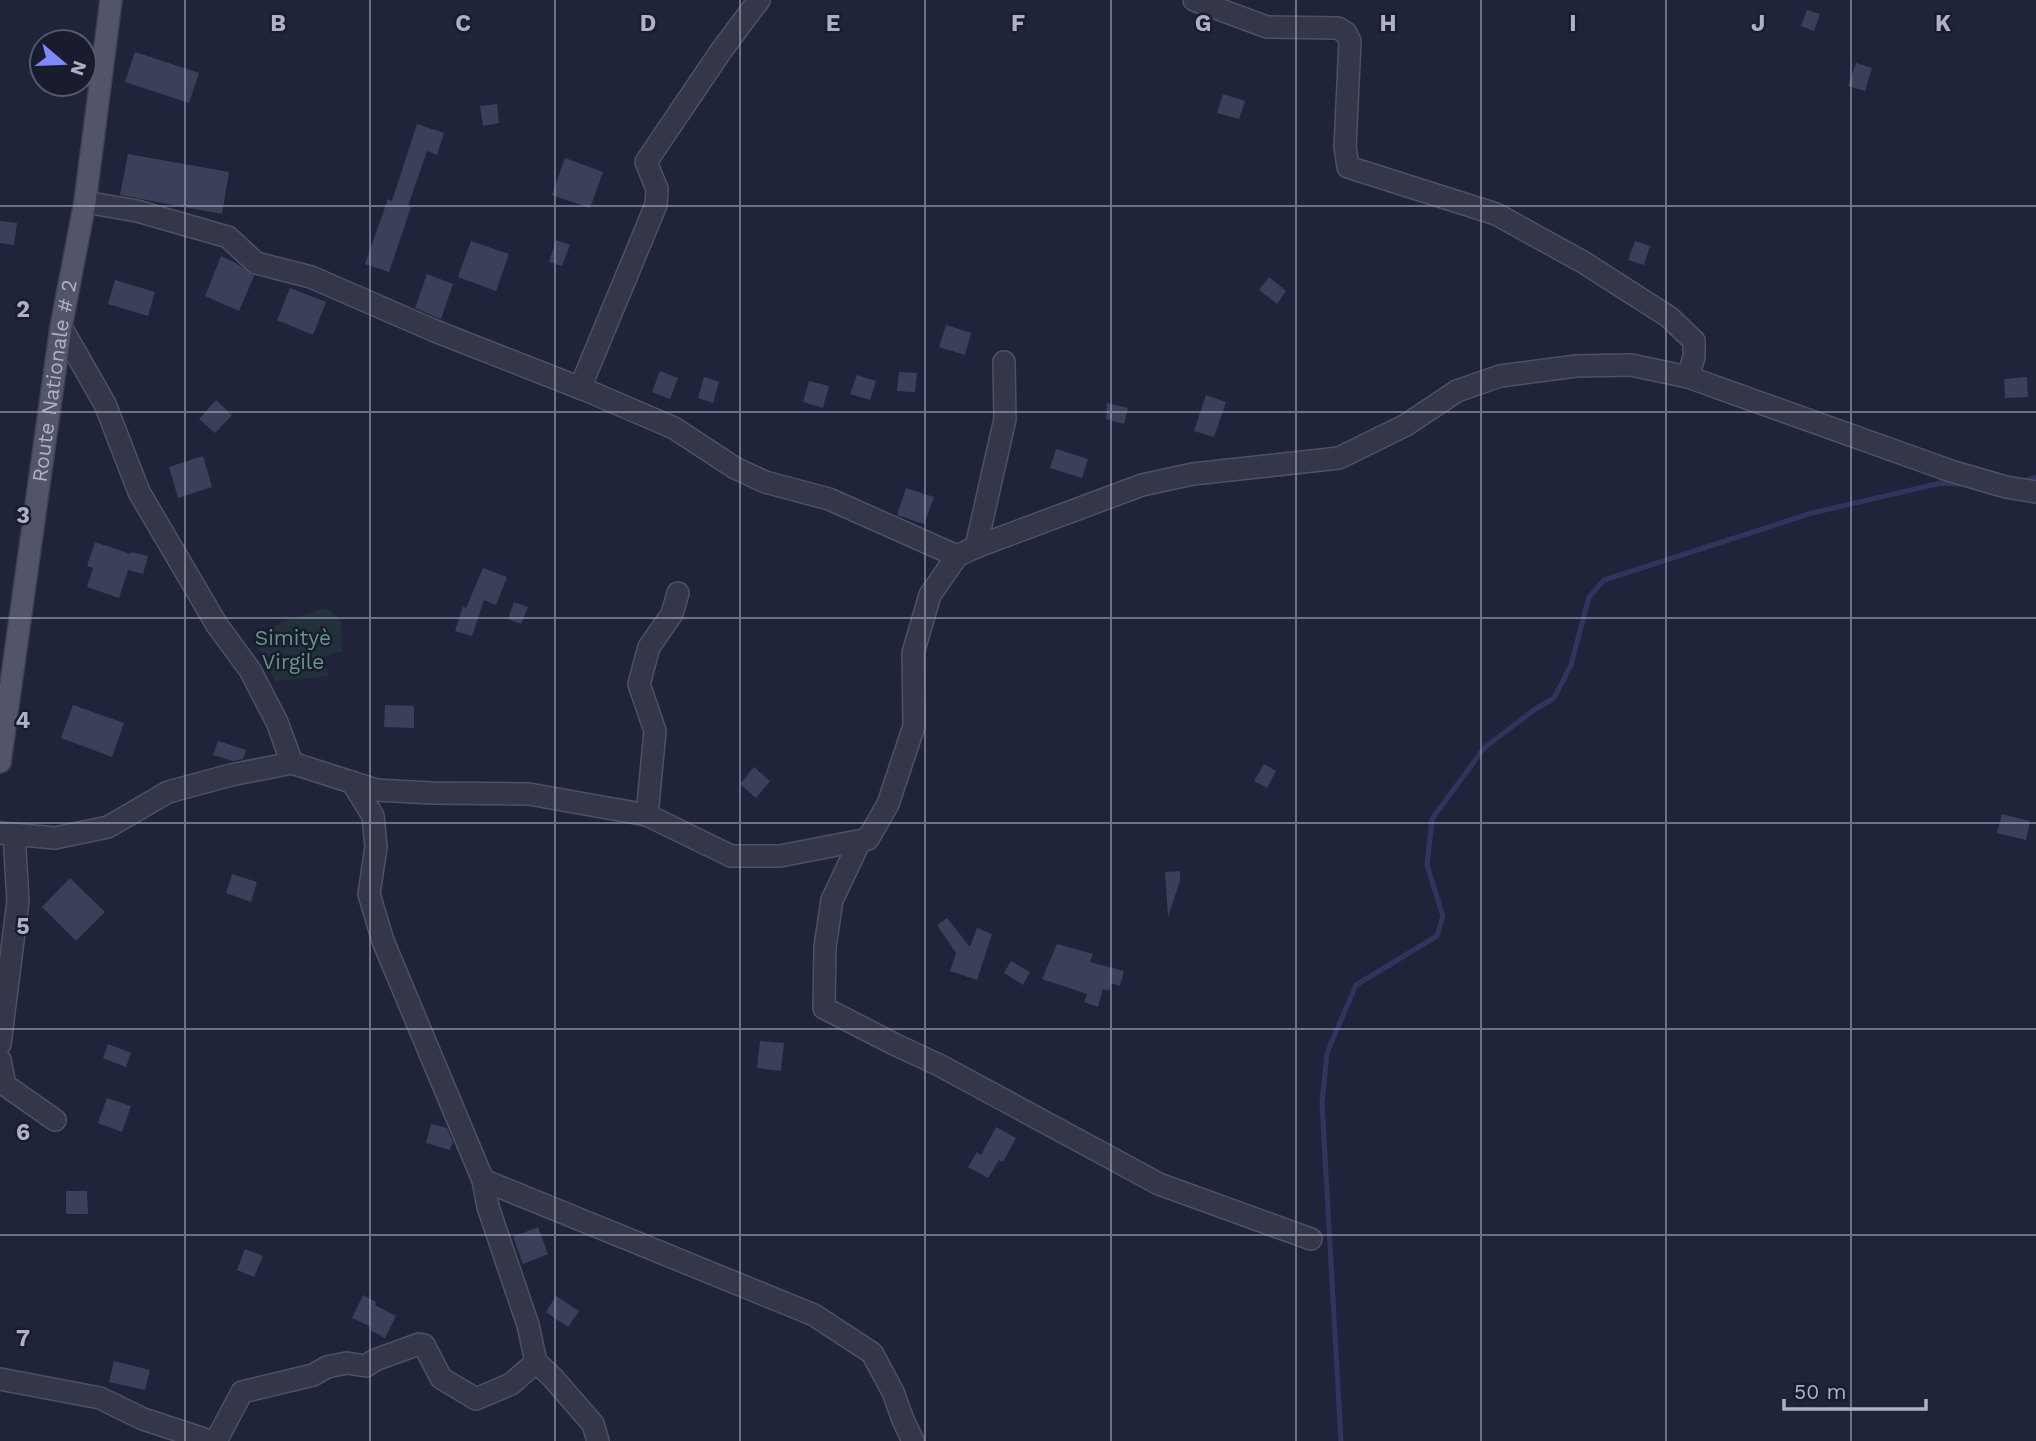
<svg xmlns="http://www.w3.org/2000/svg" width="2036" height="1441" font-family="'Work Sans',sans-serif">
	<rect width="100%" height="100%" fill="#20243a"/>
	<polygon fill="#22313b" points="326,608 341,620 342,651 322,657 329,676 275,681 255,641 281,622"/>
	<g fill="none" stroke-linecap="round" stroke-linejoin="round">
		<g stroke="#30355d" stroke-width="5">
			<polyline points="2022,482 2036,477"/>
			<polyline points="1341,1441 1322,1103 1327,1053 1356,985 1437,936 1443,916 1427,865 1432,819 1484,748 1534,710 1554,698 1571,665 1589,597 1604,580 1812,513 1941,483 1961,484"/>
		</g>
	</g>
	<g fill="#3c3f5a">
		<polygon points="1807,10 1820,14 1814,31 1801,26"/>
		<polygon points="135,52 199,73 189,103 125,82"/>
		<polygon points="1856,63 1872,68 1865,91 1848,86"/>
		<polygon points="1223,94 1245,101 1239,119 1217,113"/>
		<polygon points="497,104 499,123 483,126 480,106"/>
		<polygon points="417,124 444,133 437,155 427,151 408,206 411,207 389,272 365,264 388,199 392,201"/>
		<polygon points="128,154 229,172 222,214 120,195"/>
		<polygon points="565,158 603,172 590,208 552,195"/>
		<polygon points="0,221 17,223 14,245 0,243"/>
		<polygon points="556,240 570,245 562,266 549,262"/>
		<polygon points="471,241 509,254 496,291 458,277"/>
		<polygon points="1635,241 1650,246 1644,265 1628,260"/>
		<polygon points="221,256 236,263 254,276 239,311 205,296"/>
		<polygon points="427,274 453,284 441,319 415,308"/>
		<polygon points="1269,277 1286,291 1277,304 1259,290"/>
		<polygon points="115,280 155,292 148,316 108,304"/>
		<polygon points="290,288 326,302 313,335 277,320"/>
		<polygon points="946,325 971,333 965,355 939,347"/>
		<polygon points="660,371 678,378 670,399 652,392"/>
		<polygon points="899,372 917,373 915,392 897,391"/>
		<polygon points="857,375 876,381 870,400 850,394"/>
		<polygon points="704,377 719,382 713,403 698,398"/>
		<polygon points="2027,377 2028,397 2005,398 2004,379"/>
		<polygon points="809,381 829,386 823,408 803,402"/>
		<polygon points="1206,395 1226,402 1214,437 1194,431"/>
		<polygon points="216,400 232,415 215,433 199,419"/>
		<polygon points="1107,403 1128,408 1124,424 1106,419"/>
		<polygon points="1056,449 1088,459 1082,478 1050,468"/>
		<polygon points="203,456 212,487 178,498 169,467"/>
		<polygon points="906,488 934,497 924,524 897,515"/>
		<polygon points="95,542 131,554 131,552 148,556 143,574 128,570 119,598 87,587 93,568 87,566"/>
		<polygon points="483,568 507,577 496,605 484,600 472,636 455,631 463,606 466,608"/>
		<polygon points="514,602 528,607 521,624 508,619"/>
		<polygon points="73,705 124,723 112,757 61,738"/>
		<polygon points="385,705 414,706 414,728 384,727"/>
		<polygon points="218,741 246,750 243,759 233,761 213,755"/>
		<polygon points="1264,764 1276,771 1267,788 1254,781"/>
		<polygon points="754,767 770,781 756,798 740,784"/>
		<polygon points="2002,814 2030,821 2026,840 1997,833"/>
		<polygon points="1180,871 1180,881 1168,917 1165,872"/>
		<polygon points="232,874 257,882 251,902 226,893"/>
		<polygon points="70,878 105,912 76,941 42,907"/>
		<polygon points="947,918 970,947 977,928 992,934 977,980 950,971 956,953 937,925"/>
		<polygon points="1057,944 1093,954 1090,962 1124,971 1120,986 1111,983 1109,991 1103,989 1098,1007 1084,1002 1087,994 1042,979"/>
		<polygon points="1011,961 1030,972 1023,985 1004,973"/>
		<polygon points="760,1041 784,1043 781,1071 757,1068"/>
		<polygon points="108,1044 131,1053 126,1067 103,1058"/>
		<polygon points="107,1098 131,1106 122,1132 98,1123"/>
		<polygon points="431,1124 447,1128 453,1142 450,1150 426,1143"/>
		<polygon points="996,1127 1016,1138 1003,1162 999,1160 988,1178 968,1167 977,1152 981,1155"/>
		<polygon points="66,1191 87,1191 88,1214 66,1214"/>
		<polygon points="538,1227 548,1254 523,1264 513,1237"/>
		<polygon points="245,1249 263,1256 254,1277 237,1270"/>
		<polygon points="363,1295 376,1302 375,1305 396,1316 385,1338 370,1330 371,1327 352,1318"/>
		<polygon points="556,1296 579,1311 568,1327 546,1312"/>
		<polygon points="114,1361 150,1370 145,1390 109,1382"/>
	</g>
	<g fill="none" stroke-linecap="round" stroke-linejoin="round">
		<g stroke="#4e5165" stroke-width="24">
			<g id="minor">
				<polyline points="1194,0 1267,27 1338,28 1346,33 1350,41 1345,147 1348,167 1496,214 1583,262 1669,317 1694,341 1694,357 1688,377"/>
				<polyline points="85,202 137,211 228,237 256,263 311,277 435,331 588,391 674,428 735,468 765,482 829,499 957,556"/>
				<polyline points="61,327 105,404 139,492 217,625 250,670 277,722 292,763"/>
				<polyline points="580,388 656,205 657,189 646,162 721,51 759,0"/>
				<polyline points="976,547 1005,419 1004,362"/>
				<polyline points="352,782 373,816 376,847 369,894 383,941 483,1180 488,1207 528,1325 536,1362 552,1377 593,1424 598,1441"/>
				<polyline points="647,815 655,731 639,684 649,647 672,614 678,593"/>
				<polyline points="0,833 55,838 108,827 168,792 231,775 292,763 376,790 432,793 529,794 647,815 731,856 780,856 868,839 888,804 914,726 913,653 930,595 957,556 976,547 1142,485 1193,474 1339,458 1406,425 1457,391 1500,376 1576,366 1631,365 1688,377 1951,471 2006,487 2036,492"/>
				<polyline points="860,841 832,900 825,947 824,1008 894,1044 939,1065 1159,1184 1311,1239"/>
				<polyline points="0,1044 18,901 14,834"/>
				<polyline points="0,1060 5,1085 55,1120"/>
				<polyline points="483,1180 814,1315 872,1353 893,1392 903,1420 913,1441"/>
				<polyline points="0,1379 100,1398 143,1419 210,1441"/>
				<polyline points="216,1441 242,1392 313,1375 327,1367 347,1363 366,1366 375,1360 419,1344 424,1345 441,1378 476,1399 511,1384 536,1362"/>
			</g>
		</g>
		<g stroke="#3d4053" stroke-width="24">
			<g id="major">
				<path id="s1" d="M0 762 61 327 85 202 111 0"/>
			</g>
		</g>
		<use href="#minor" stroke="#34364a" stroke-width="21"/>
		<use href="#major" stroke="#52556a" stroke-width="21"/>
	</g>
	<path fill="none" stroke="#aeb1c6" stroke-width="2" stroke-opacity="0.55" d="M185 0V1441M370 0V1441M555 0V1441M740 0V1441M925 0V1441M1111 0V1441M1296 0V1441M1481 0V1441M1666 0V1441M1851 0V1441M0 206H2036M0 412H2036M0 618H2036M0 823H2036M0 1029H2036M0 1235H2036"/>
	<g text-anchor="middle" stroke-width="5" stroke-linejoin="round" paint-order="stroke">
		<g font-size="21" fill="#aeb1c6" stroke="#191c2f">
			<text dy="7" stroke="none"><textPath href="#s1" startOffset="385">Route Nationale # 2</textPath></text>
		</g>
		<g font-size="21" fill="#659880" stroke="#191c2f">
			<text x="293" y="645">Simityè<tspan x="293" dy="24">Virgile</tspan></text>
		</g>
	</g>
	<g font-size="23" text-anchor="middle" font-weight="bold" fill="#aeb1c6" stroke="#191c2f" stroke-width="5" stroke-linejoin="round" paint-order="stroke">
		<text x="278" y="31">B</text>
		<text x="463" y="31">C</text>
		<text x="648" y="31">D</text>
		<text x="833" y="31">E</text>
		<text x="1018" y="31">F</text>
		<text x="1203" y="31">G</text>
		<text x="1388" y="31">H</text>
		<text x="1573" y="31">I</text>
		<text x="1758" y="31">J</text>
		<text x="1943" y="31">K</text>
		<text x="23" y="317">2</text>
		<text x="23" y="523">3</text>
		<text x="23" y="728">4</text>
		<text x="23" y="934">5</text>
		<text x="23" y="1140">6</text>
		<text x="23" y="1346">7</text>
	</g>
	<g transform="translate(63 63) rotate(109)"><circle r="33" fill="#191c2f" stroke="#55586b" stroke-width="2"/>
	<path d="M0-5L12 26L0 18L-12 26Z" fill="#7e8afc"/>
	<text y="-10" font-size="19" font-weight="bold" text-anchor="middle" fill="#aeb1c6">N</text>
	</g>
	<path d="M1784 1399v10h142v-10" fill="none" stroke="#aeb1c6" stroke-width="3.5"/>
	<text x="1794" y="1399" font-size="21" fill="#aeb1c6" stroke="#191c2f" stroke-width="5" paint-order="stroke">50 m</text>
</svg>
